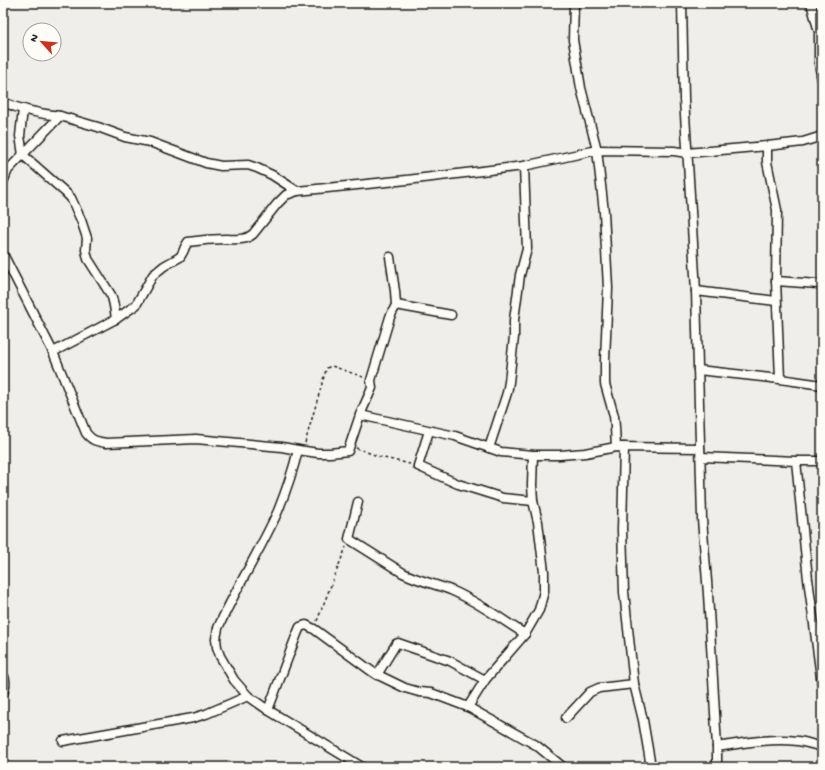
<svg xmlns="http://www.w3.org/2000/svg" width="825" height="770" font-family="'Gochi Hand',sans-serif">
	<rect width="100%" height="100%" fill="#f0eeea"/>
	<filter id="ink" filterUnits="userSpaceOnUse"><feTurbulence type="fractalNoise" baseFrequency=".025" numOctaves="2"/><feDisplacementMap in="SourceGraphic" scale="8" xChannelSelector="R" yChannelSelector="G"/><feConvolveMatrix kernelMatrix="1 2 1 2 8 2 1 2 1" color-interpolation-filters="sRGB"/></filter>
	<g filter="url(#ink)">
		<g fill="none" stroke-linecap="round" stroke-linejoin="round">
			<g stroke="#1c1c1c" stroke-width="11">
				<g id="street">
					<polyline points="574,3 573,40 581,88 597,150 604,212 608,288 605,360 605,384 614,416 615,427 616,447"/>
					<polyline points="682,3 684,99 696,291 702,519 708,594 717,747 717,767"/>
					<polyline points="811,3 819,32 819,64 822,80"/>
					<path d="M3 102C21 110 41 114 60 116"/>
					<path d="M23 109 20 136 23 155 65 192 71 198 81 220 87 238 86 250 88 259 111 295C114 301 115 312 116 319"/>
					<polyline points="767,146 767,162 777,210 776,281 780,379"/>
					<polyline points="3,182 8,170 60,116 98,127 125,137 150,142 206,163 221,166 248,165 257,168 272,175 297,191 407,180 524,166 597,150 674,151 687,153 767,146 803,142 822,136"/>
					<path d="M3 254 53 352 86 433C92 441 96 441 106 443L196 439 282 447 298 450C293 471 286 491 278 511 260 551 236 588 218 628L216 639 217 647 220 656 234 680 248 696 268 710 362 767"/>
					<polyline points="776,281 818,284 822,283"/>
					<polyline points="696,291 776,301"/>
					<polyline points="396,305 451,315"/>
					<path d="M53 352 116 319 136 305 153 275 164 266 180 257 183 252 185 247 188 242C201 240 214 239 226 239 236 239 245 241 253 234L277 204 286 195 297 191"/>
					<polyline points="698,370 780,379 822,385"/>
					<polyline points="360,415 455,436 501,452 533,455 560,455 585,453 616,447 700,448"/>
					<polyline points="429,431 418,466 458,484 484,492 503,498 533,501"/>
					<polyline points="624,447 622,530 624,592 634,684 643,720 651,767"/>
					<polyline points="489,448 507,393 509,382 514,337 514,320 520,275 527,249 524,166"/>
					<polyline points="298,450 318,453 330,453 348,451 360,415 372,388 371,380 390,317 396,305 395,291 390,257"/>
					<polyline points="701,457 796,461 808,579 822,685"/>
					<polyline points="796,461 822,461"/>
					<path d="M358 502 349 539 403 573C419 581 436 584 453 591 478 602 501 619 525 634"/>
					<path d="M3 675C7 681 5 688 3 694"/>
					<polyline points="377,675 396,644 398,643 450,661 485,680"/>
					<polyline points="468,707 485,680 525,634 539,610 544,591 544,572 538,522 533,501 532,485 533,455"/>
					<polyline points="268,710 297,634 300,627 306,625 314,629 374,673 405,688 419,692 431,693 468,707 536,745 563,767"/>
					<polyline points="566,718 590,692 599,688 634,684"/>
					<polyline points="63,741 193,718 206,714 248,696"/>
					<path d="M717 747C743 743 771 738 798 741 806 742 814 745 822 747"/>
				</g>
			</g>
			<g stroke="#1c1c1c" stroke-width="1.5" stroke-dasharray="3 3" stroke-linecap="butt">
				<polyline points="305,443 325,373 327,368 331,366 335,367 363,377"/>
				<polyline points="356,448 380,457 410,464"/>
				<polyline points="317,621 346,547"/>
			</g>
			<use href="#street" stroke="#fdfcf7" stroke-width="8"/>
		</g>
	</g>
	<rect width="825" height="770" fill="none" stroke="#fdfcf7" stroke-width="16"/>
	<rect x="8" y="8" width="809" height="754" fill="none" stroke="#1c1c1c" stroke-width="1.5" filter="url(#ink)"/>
	<g transform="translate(42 42) rotate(297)"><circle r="19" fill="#fdfcf7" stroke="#a3a29f"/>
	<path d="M0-3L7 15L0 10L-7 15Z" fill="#c8321e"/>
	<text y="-6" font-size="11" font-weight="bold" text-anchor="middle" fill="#1c1c1c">N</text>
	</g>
</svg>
